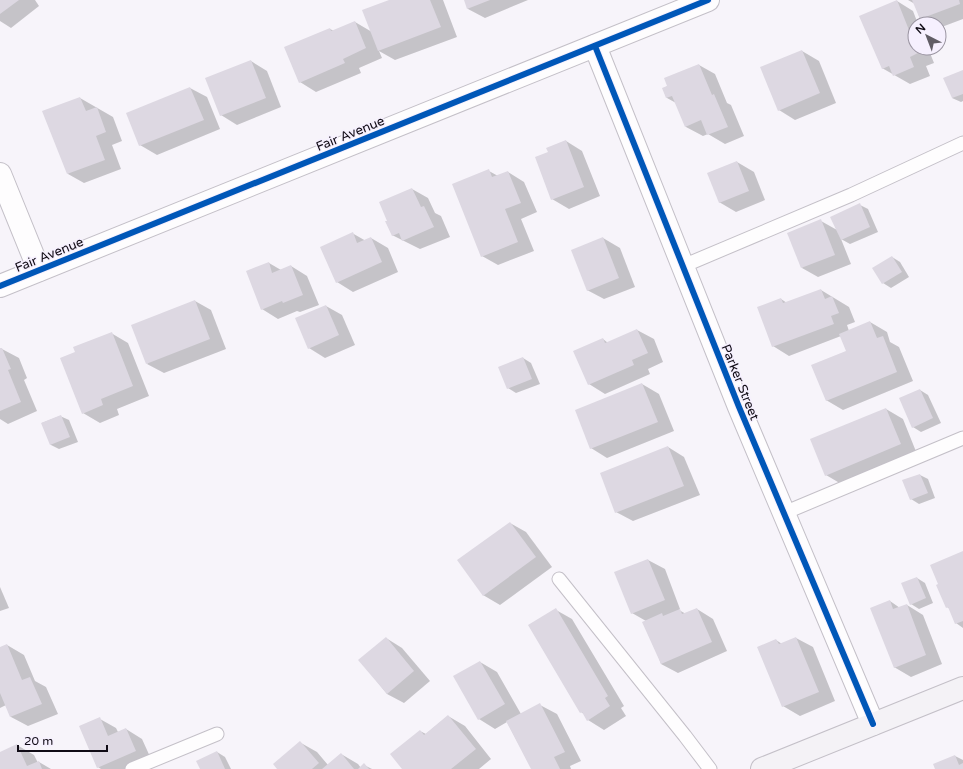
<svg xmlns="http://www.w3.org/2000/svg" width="963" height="769" font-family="'Varela Round',sans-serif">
	<rect width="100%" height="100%" fill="#f7f4fa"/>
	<g fill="#0003">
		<polygon points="0,0 35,0 39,6 11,28 0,21"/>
		<polygon points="392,0 443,0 457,37 395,60 379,51 382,58 359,68 361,73 316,92 300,82 330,29 334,31 355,22 372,32"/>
		<polygon points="465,0 528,0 485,18 468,9"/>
		<polygon points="908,0 963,0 963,19 939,28 939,24 930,24 920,19 915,4"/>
		<polygon points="897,1 913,11 918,24 915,24 915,48 928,48 934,63 926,66 930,76 910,84 882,68"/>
		<polygon points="802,51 819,61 836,103 795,120 779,110"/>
		<polygon points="251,61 267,71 281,107 237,125 221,115"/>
		<polygon points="699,65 715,74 727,103 731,105 744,136 725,144 708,134 703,136 686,127 676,103 667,98 663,89"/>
		<polygon points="963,72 963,101 961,102 952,98"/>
		<polygon points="190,88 207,97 220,129 157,155 140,145"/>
		<polygon points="80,98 113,117 122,141 112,145 121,169 84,183 68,174"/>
		<polygon points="566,141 582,151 600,196 569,209 552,199 549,152"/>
		<polygon points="737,162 754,172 765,200 736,212 719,202"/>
		<polygon points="489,171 498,176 508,172 524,182 537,212 521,219 534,251 498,265 482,256"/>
		<polygon points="412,189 428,198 435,213 441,216 450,237 420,249 392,235"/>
		<polygon points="860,205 868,209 878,232 850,244 841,239 851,264 818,277 802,268 821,221 837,230"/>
		<polygon points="352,233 366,241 371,238 388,248 398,272 353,292 337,282"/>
		<polygon points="603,238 620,248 635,287 604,299 587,290"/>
		<polygon points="892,257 900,262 909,277 891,288 883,283"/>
		<polygon points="269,263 281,270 291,266 307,276 319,305 300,312 297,311 278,319 262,309"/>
		<polygon points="821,290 849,307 855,322 847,325 849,331 870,322 887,332 890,342 899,347 913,381 843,410 826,400 848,351 841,336 789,356 773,346 781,299 787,303"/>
		<polygon points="195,301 211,310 226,349 164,373 147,364"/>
		<polygon points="326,306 342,315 355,345 325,358 309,348"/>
		<polygon points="637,330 654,339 663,362 648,369 650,374 605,394 589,384 603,339 608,343"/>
		<polygon points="111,333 128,343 149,396 117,409 119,415 100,423 83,413 76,352"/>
		<polygon points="2,349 19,358 27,378 24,380 37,411 8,424 0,419 0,350"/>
		<polygon points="523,358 531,363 540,384 516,393 508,388"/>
		<polygon points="642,384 659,394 674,431 607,458 591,448"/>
		<polygon points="920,390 928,395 941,423 921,432 913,427"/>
		<polygon points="886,409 903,419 917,454 843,485 826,475"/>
		<polygon points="60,416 69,420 78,442 59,449 51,445 42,423"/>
		<polygon points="668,447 684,457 700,495 633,521 616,512"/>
		<polygon points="920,475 928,479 935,498 919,504 911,499"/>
		<polygon points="510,523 526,532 552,567 500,605 483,595"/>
		<polygon points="963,552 963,628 956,623 950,609 947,607"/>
		<polygon points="648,560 665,569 680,609 679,610 686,614 697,609 713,619 727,651 678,673 661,664 646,621 632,613"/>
		<polygon points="917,578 925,583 933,603 919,609 911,604"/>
		<polygon points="0,587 9,608 0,611"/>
		<polygon points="890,601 900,608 907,605 923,615 942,664 911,677 894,667"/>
		<polygon points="556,610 572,619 624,706 621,708 626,716 604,730 588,720 584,714 581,712"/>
		<polygon points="386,638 402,648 430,681 404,703 387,694 360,660"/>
		<polygon points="796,638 813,647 835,701 800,716 783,706 776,640 782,644"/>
		<polygon points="7,645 24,655 35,681 46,687 58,714 28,726 11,717 6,705 0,708 0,649"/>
		<polygon points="480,662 497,672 521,714 540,705 557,714 581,761 570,766 571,769 532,769 507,722 495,729 479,719"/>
		<polygon points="448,716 465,726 491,759 479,769 403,769 420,731 426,734"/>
		<polygon points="100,719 116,728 118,732 126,729 142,739 152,761 132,769 101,769 98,767"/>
		<polygon points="301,743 317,752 328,765 341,754 358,764 361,768 364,765 372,769 279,769"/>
		<polygon points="17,745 34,755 38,763 39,762 51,769 0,769 0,753"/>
		<polygon points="217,752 225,757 231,769 201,769"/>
		<polygon points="955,756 963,760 963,769 936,769"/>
	</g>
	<g fill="#ddd8e2">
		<polygon points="0,0 19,0 0,14"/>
		<polygon points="389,0 430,0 441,27 378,51 362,10"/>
		<polygon points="464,0 490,0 467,9"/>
		<polygon points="897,0 915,45 915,48 916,48 918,53 910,57 914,67 893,76 889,66 882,69 859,16"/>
		<polygon points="912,0 959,0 960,4 920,19"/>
		<polygon points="355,21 366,48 343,59 345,63 299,83 284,47 330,28 331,31"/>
		<polygon points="802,50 820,93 778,111 760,67"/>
		<polygon points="251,60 266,98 220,116 205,78"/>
		<polygon points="699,64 712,95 714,94 728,127 707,135 701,120 685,127 672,96 666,98 662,88 667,86 664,78"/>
		<polygon points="963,70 963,94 952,98 943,78"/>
		<polygon points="190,87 204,120 139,146 126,113"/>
		<polygon points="80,97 86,111 97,107 106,132 96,136 105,160 67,174 42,111"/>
		<polygon points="566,140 584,187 551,200 535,157 548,152 546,148"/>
		<polygon points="737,161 749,191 719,203 707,173"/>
		<polygon points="489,169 492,177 508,171 521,203 505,209 518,242 481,257 452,184"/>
		<polygon points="412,188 421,207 424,206 434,227 402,241 399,233 392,236 385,221 387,221 379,202"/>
		<polygon points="860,203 870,227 841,240 830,217"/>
		<polygon points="821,219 835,255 801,268 787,233"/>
		<polygon points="353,232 357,243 371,237 382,262 336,283 320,247"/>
		<polygon points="603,237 619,278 587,291 571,250"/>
		<polygon points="892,256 902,272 882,284 872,268"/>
		<polygon points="269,262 272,273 291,265 303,295 283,303 282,301 261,310 246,271"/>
		<polygon points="821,289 825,299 832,296 839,313 831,316 834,324 772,347 757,307 781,298 783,303"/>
		<polygon points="195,300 210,339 146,364 131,325"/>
		<polygon points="326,305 339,335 308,349 295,318"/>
		<polygon points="870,321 877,338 883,336 897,372 826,401 811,365 846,351 839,334"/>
		<polygon points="637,329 648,353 632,360 634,365 588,385 573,351 603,338 605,343"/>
		<polygon points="112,332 133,386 101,399 103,405 82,414 60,358 75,352 73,347"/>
		<polygon points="0,348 2,348 11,369 8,370 21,402 0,411"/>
		<polygon points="523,357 532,379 507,389 498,367"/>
		<polygon points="642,383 658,422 590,449 575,410"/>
		<polygon points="920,389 933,418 912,428 899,398"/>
		<polygon points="886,408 901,444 825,476 810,439"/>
		<polygon points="61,415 70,437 50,445 41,423"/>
		<polygon points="668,446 684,486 615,513 600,473"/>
		<polygon points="920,474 928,493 910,500 902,480"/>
		<polygon points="510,522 536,557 483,596 457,560"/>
		<polygon points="963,551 963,621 955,624 948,607 946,608 936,585 938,584 930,565"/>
		<polygon points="648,559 665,600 631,614 614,572"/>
		<polygon points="917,577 926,598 910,605 901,583"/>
		<polygon points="890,600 893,609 907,604 926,655 894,668 870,608"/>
		<polygon points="556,608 608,696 605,698 610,706 587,721 582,712 580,713 528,625"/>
		<polygon points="697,608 712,642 661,664 642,622 662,613 663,616 680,609 682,614"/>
		<polygon points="386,637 414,671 387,694 358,660"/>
		<polygon points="796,637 819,692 782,707 757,647 776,639 779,644"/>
		<polygon points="7,644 22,680 30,677 42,704 10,717 0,693 0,647"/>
		<polygon points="480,661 505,704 478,720 453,676"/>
		<polygon points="540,703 565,752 554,757 560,769 531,769 506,721"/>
		<polygon points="448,715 476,749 451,769 402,769 390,754 420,730 424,735"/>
		<polygon points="100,717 108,736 126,728 136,751 97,768 79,726"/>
		<polygon points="300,741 319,763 312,769 277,769 273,764"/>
		<polygon points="17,744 27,766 39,761 42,769 0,769 0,752"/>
		<polygon points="217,751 225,769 200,769 196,761"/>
		<polygon points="341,753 354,769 322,769"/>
		<polygon points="955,755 959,765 963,763 963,769 935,769 933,764"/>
		<polygon points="364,763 369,769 358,769"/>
	</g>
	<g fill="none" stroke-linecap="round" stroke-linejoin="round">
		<g stroke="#c4c0c8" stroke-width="15">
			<g id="lane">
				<polyline points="683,266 851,195 963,143"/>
				<polyline points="784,513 963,438"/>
				<polyline points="559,579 685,736 710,769"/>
				<polyline points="132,769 217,734"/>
			</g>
		</g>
		<g stroke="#c4c0c8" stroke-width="24">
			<g id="street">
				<polyline points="595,46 739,407 873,724"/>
				<polyline points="0,174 39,270"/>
				<polyline points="0,286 708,0"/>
			</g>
		</g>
		<g stroke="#c4c0c8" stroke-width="24">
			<polyline id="secondary" points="762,769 963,688"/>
		</g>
		<use href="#lane" stroke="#fefdfe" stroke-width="13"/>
		<use href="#street" stroke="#fefdfe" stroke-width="22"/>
		<use href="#secondary" stroke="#f4f2f6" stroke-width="22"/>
		<g stroke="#f6f0fe" stroke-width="8">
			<g id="cycleway">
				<polyline points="595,46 739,407 873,724"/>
				<polyline points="0,286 708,0"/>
			</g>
		</g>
		<use href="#cycleway" stroke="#0057b8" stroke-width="6"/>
	</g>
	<g text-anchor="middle" stroke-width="3" stroke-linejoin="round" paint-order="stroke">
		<g font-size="13" fill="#100b15" stroke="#f6f0fe">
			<text transform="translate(350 133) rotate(-22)" y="5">Fair Avenue</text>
			<text transform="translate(49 254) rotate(-22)" y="5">Fair Avenue</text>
			<text transform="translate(741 382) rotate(68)" y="5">Parker Street</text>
		</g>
	</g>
	<g transform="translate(927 36) rotate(318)"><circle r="19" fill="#f6f0fe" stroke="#9a94a1"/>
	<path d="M0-3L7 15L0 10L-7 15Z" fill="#615d65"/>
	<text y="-6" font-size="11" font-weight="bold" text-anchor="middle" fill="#100b15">N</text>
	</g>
	<path d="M18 745v6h89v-6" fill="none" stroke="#100b15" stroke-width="2"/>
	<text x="24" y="745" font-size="12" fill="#100b15" stroke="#f6f0fe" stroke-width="3" paint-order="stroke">20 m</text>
</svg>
